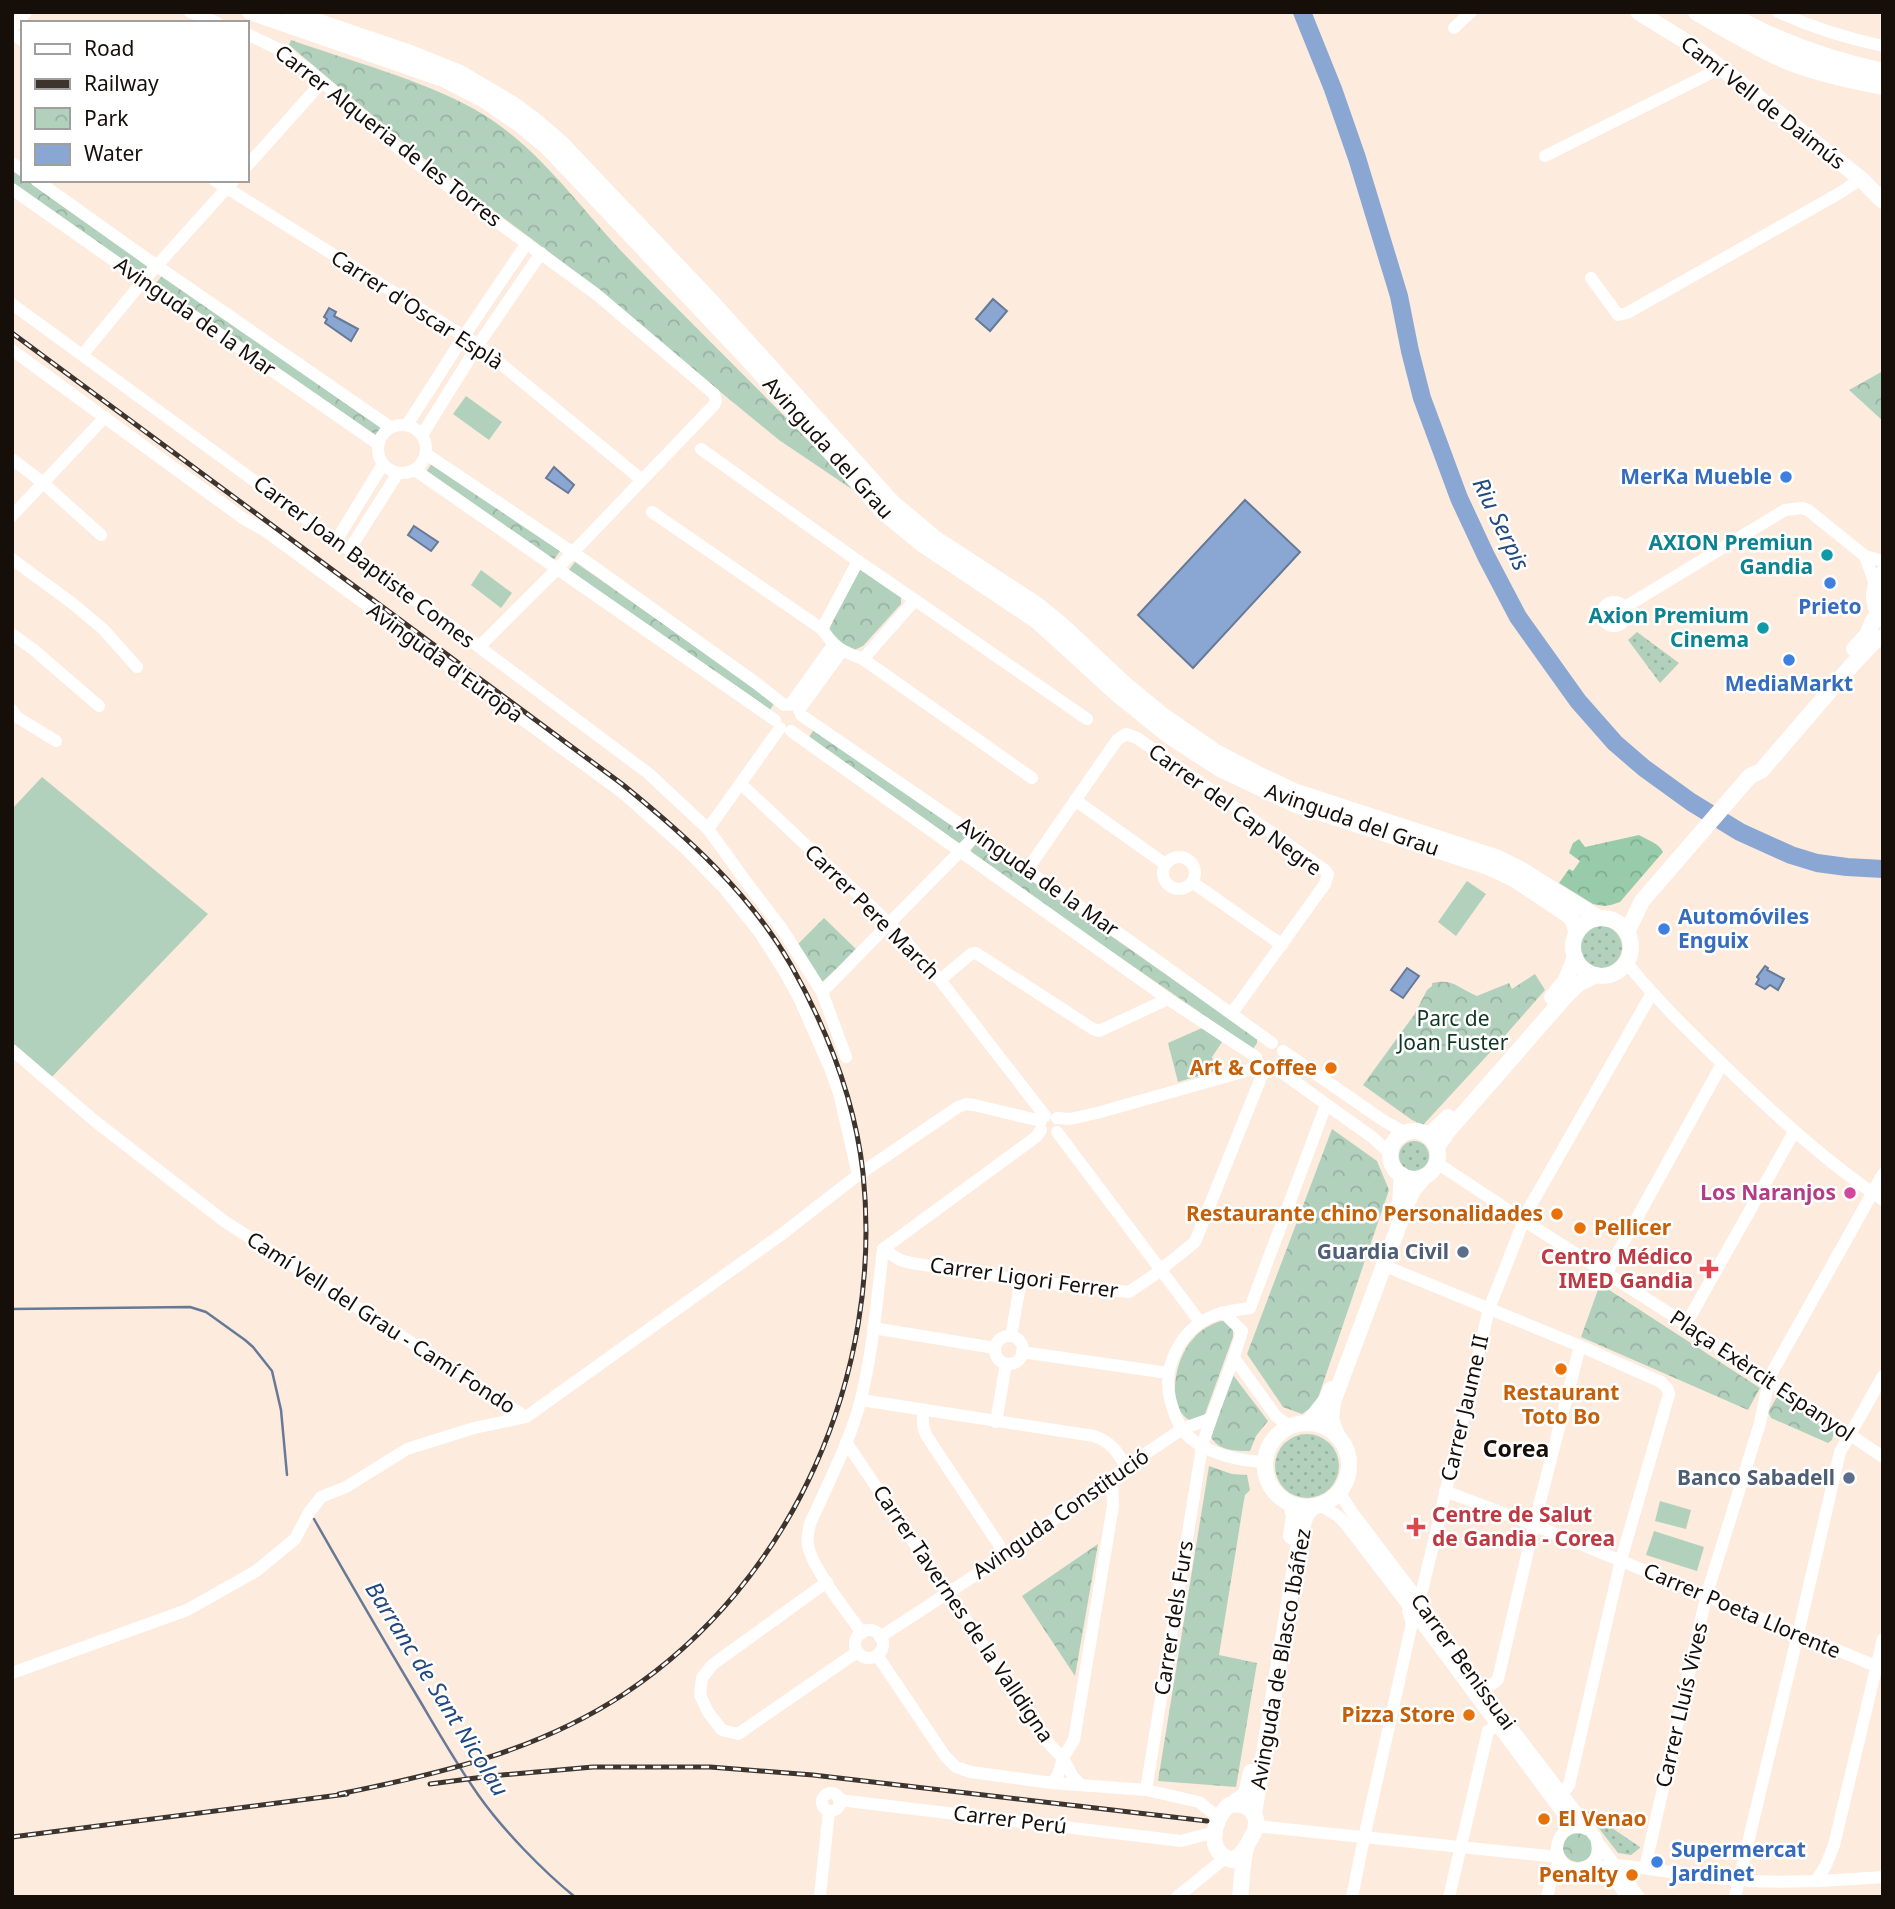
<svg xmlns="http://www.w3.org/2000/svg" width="1895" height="1909" font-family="'Noto Sans',sans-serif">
	<defs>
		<pattern id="forest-crowns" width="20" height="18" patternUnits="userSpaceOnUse" patternTransform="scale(1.75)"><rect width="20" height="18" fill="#98cbaa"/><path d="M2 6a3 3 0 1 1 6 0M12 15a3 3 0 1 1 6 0" fill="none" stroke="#82ad91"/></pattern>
		<pattern id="park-crowns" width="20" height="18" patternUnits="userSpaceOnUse" patternTransform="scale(1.75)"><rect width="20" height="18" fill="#b2d1bd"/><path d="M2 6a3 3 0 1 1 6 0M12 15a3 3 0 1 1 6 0" fill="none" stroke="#98b2a1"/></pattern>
		<pattern id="garden-dots" width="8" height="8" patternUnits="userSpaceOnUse" patternTransform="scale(1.75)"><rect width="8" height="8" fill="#b2d1bd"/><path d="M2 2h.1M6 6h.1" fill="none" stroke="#98b2a1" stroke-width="1.8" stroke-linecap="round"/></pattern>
	</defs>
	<rect width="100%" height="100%" fill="#fdebde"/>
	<g fill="#b2d1bd">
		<polygon points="466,396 502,422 489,440 453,414"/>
		<polygon points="481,570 512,593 501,608 471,585"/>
		<polygon points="42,777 208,914 48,1081 12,1050 12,809"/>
		<polygon points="1467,881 1486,894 1456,936 1438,922"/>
		<polygon points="1660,1501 1691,1510 1686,1529 1655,1521"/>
		<polygon points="1654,1531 1704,1547 1697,1571 1646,1555"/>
	</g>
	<path fill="url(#forest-crowns)" d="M1639 835C1647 840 1659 843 1663 852L1620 902 1611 905 1604 906 1593 904 1559 883 1569 869 1573 871 1580 861 1569 853 1573 843 1579 839 1585 847Z"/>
	<g fill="url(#park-crowns)">
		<path d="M291 40C350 61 420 79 474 109 537 144 577 205 626 256 703 336 783 412 859 494L779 440 561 261 422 157 289 45Z"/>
		<polygon points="12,168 23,176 23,180 29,180 149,265 142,274 12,184"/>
		<polygon points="163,275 384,428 378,438 156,283"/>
		<polygon points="1883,371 1883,421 1849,390"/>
		<polygon points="432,463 560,551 553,561 426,472"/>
		<polygon points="575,562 775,702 770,710 568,571"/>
		<polygon points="863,568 901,594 901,604 863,646 852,651 828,633 836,612 858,570"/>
		<polygon points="814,729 970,838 960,846 808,739"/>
		<polygon points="979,844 1257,1038 1257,1043 1253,1049 972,855 971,850 975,845"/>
		<polygon points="824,918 857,950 821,983 797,945"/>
		<path d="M1535 974 1545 990 1495 1047 1423 1125 1412 1120 1363 1085 1414 1015 1427 990 1432 986V983C1453 978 1458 988 1477 996L1509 983 1512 989Z"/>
		<polygon points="1202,1028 1222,1042 1212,1057 1215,1071 1178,1082 1168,1043"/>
		<polygon points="1332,1129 1377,1161 1389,1190 1316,1404 1302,1414 1283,1407 1247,1354"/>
		<polygon points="1600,1284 1760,1388 1748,1410 1581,1337"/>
		<path d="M1221 1321H1225L1233 1329V1337L1205 1414 1202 1417 1191 1421C1164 1407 1176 1356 1193 1339 1200 1330 1211 1324 1221 1321Z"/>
		<path d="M1233 1375 1268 1421 1256 1436 1250 1451C1236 1451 1218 1451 1211 1437Z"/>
		<polygon points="1777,1397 1784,1399 1834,1432 1832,1440 1828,1443 1771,1418 1768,1412"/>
		<polygon points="1209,1466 1232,1474 1247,1475 1250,1490 1245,1495 1244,1500 1219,1655 1257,1663 1236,1787 1158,1781"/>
		<polygon points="1098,1544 1075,1676 1022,1596"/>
		<circle cx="1578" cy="1847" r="15"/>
	</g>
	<g fill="url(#garden-dots)">
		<polygon points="1637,632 1679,663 1660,683 1628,640"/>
		<circle cx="1601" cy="947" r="21"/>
		<circle cx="1414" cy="1156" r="15"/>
		<circle cx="1307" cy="1466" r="32"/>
		<polygon points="1584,1809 1640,1847 1640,1848 1631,1855 1618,1853"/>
	</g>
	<g fill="#89a7d2" stroke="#667996" stroke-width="2">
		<polygon points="993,299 1007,311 990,331 976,319"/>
		<polygon points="329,308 336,312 334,316 358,329 351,341 325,323 327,319 324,317"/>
		<polygon points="554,467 574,485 568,493 546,478"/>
		<polygon points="1245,500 1300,552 1193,668 1138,615"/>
		<polygon points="414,526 438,542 431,551 408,535"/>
		<polygon points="1765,966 1768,968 1767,970 1784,979 1778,990 1770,985 1765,989 1756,984 1759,979 1757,977"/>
		<polygon points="1407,968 1419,976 1403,998 1391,990"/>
	</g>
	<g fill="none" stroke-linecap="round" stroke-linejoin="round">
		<g stroke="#667996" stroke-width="2.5">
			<polyline points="12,1309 190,1307 206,1312 245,1340 253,1347 272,1371 281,1410 287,1475"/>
			<path d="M314 1519C347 1577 380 1634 414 1691 435 1726 455 1762 479 1796 503 1830 543 1871 575 1897"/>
		</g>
		<polyline stroke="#89a7d2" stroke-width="18" points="1302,12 1333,89 1357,158 1399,296 1410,351 1422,398 1459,498 1486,556 1518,617 1578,701 1615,743 1644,768 1691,802 1740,832 1791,855 1817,863 1847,867 1883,869"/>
		<g stroke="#fff" stroke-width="12">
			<polyline points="190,12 218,23"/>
			<path d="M1778 12C1813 28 1845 38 1883 46"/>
			<polyline points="12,28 26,12"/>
			<polyline points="1454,28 1471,12"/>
			<polyline points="12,33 23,41"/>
			<polyline points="247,34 280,50 309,70 412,160 596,294 714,394 716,401 714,405 557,569 479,647"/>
			<polyline points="1545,156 1709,74 1720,67"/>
			<polyline points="12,163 23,171"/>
			<polyline points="247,166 322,82"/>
			<polyline points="36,180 157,266 390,427"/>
			<polyline points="214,180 478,345 642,480"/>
			<polyline points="12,189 143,281 378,444"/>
			<polyline points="1591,278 1618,315 1627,313 1838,194 1861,179"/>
			<polyline points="12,304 349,550 648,773 708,829 744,879 782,929 822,992 846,1057"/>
			<polyline points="12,350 244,519 264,530 623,793 686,849 725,889 760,933 786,974 800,1000 830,1068 839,1093 858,1175"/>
			<polyline points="83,354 143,281 234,180"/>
			<circle cx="402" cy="449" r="24"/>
			<polyline points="407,425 464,336 527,243"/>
			<polyline points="422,435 478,345 541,253"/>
			<polyline points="701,449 858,561"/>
			<polyline points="426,454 587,562 756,683 784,705"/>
			<polyline points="12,459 42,482 101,535"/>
			<polyline points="415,470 775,720"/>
			<path d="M652 512 822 629C835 648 841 651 863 659L915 600 858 561 822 629"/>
			<polyline points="12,516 105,417"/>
			<polyline points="336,541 383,464"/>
			<polyline points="349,550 398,473"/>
			<polyline points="1865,556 1875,584"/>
			<polyline points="12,559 72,603 103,629 137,667"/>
			<polyline points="915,600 1087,719"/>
			<circle cx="1614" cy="614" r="12"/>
			<polyline points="1625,607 1785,510 1802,508 1808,510 1865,556 1883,561"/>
			<polyline points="12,634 34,650 99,706"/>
			<polyline points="863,659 1032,778"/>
			<polyline points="790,705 833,645"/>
			<polyline points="12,710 17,717 56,741"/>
			<polyline points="799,710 842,651"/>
			<polyline points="801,715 1130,941 1272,1043"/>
			<polyline points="791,731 1168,999 1256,1057"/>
			<polyline points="741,784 890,924 940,980 1045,1116"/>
			<polyline points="1075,800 1165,864"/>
			<polyline points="708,829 780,728"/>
			<circle cx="1179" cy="873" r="16"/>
			<polyline points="1027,870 1117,740 1126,734 1137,738 1326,871 1328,874 1325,884 1232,1013"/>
			<polyline points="1192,882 1282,945"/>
			<path d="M1626 962C1659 1003 1697 1039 1734 1075 1781 1120 1829 1164 1883 1200"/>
			<polyline points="940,980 971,954 976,953 1093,1029 1099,1031 1168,999"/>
			<polyline points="822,992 976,835"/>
			<polyline points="12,1050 96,1122 224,1221 526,1417"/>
			<polyline points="1283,1051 1384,1121 1406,1133"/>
			<polyline points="1277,1069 1372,1137 1391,1154"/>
			<polyline points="1057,1118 1070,1119 1097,1113 1260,1067"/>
			<polyline points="1057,1132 1200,1322"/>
			<polyline points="1437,1163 1523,1220 1672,1315 1883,1457"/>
			<polyline points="883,1249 900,1260 911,1263 1021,1280 1129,1292 1154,1275 1195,1242 1264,1070"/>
			<polyline points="883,1249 1036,1137 1041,1130"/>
			<polyline points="1385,1266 1580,1346 1661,1382 1667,1388 1669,1394 1621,1560 1569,1785 1562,1794"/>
			<polyline points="1606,1274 1722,1064"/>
			<polyline points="1686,1324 1794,1132"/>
			<polyline points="873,1328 995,1348"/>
			<polyline points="1011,1336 1021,1280"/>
			<circle cx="1009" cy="1350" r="14"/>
			<polyline points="1022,1352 1168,1373"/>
			<polyline points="1234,1358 1276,1416 1289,1426"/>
			<path d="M861 1400 1094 1436C1111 1442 1117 1451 1126 1467"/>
			<polyline points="923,1410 923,1425 926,1435 1005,1554"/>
			<polyline points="996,1422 1006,1364"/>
			<polyline points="846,1442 1050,1745 1063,1758 1073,1777 1081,1785"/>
			<path d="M1264 1462C1240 1461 1208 1454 1189 1437 1178 1427 1174 1413 1170 1399 1162 1366 1181 1329 1213 1316 1225 1311 1237 1310 1250 1308L1326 1105"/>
			<polyline points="1445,1491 1534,1525 1883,1669"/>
			<path d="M1339 1492 1351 1511 1421 1603 1482 1689 1596 1838C1599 1848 1599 1857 1591 1864 1586 1868 1580 1869 1575 1869 1544 1864 1556 1815 1589 1830"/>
			<polyline points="1320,1505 1338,1516 1345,1523 1411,1609 1563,1814 1567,1821 1567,1830"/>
			<polyline points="827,1582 712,1665 702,1678 700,1695 708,1712 722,1730 738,1734 857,1652"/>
			<polyline points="1415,1597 1421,1592 1423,1587 1489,1309 1528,1210 1652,993"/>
			<circle cx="869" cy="1644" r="14"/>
			<path d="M862 1633C847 1612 813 1569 808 1546 807 1538 808 1531 810 1524 828 1483 850 1442 861 1399 873 1350 877 1299 883 1249"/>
			<polyline points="880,1637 994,1563 1126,1467 1182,1429 1210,1419"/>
			<polyline points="877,1655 945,1756 956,1767 971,1772 1052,1783 1146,1790 1199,1802 1218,1817"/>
			<polyline points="12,1673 187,1610 256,1571 295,1539 308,1514 321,1497 346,1487 407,1449 474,1428 526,1417 782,1234 858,1175 958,1107 966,1104 974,1105 1041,1121"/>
			<polyline points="1482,1689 1494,1683 1498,1679 1534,1525 1580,1346"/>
			<polyline points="1052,1783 1058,1775 1063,1758 1074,1740 1113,1506 1112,1478"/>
			<path d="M1146 1790 1202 1447C1213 1408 1231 1371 1242 1331L1223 1312"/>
			<circle cx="831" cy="1802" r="9"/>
			<polyline points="839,1800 1181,1841 1215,1832"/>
			<polyline points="1256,1826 1558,1857"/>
			<polyline points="1598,1843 1639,1897"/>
			<path d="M1592 1863C1609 1867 1617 1883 1627 1897"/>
			<path d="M1616 1865C1657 1869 1697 1877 1738 1880 1786 1884 1835 1880 1883 1877"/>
			<path d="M1645 1868 1706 1597 1760 1423C1764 1406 1767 1381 1775 1367L1883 1174"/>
			<polyline points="1816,1881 1826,1865 1834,1845 1883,1639"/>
			<polyline points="820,1895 829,1811"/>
			<polyline points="1177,1897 1225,1858"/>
			<polyline points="1352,1897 1364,1838 1412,1623 1408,1611"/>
			<polyline points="1449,1897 1488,1731 1498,1725"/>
			<polyline points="1547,1897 1553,1872 1561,1860"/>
			<polyline points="1735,1897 1798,1634 1840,1452 1883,1376"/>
		</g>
		<g stroke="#fff" stroke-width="16">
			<polyline points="250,12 443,79 484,100 522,126 546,146 585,187 753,365 884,513 922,544 1037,621 1117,694 1169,736 1220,769 1296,805 1488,867 1514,879 1571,917 1577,932"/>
			<polyline points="290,12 405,51 460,73 514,105 538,123 561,143 712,302 892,502 936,539 1036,604 1063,626 1127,686 1161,714 1216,752 1260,775 1294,791 1496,857 1522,870 1597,917"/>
			<polyline points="1638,12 1690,44 1720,67 1861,179 1883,201"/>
			<path d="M1883 573C1871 588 1871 605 1883 620"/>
			<polyline points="1854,649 1867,635 1873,621 1878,614"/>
			<circle cx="1602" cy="947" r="29"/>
			<polyline points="1627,932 1642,901 1750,776 1761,771 1852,665 1875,641 1883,637"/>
			<polyline points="1552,997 1566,980 1575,957"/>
			<circle cx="1414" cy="1155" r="24"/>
			<polyline points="1428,1136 1448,1117"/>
			<polyline points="1437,1147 1449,1130 1565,997 1578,984 1596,975"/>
			<polyline points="1397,1211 1400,1203 1402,1175"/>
			<polyline points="1309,1422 1327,1399 1331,1389"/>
			<circle cx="1307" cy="1465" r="42"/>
			<polyline points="1337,1435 1331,1419 1333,1402 1408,1201 1414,1189 1425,1176"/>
			<polyline points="1291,1536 1294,1516 1291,1504"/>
			<polyline points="1233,1803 1246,1794 1251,1772"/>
			<polyline points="1254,1813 1301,1531 1306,1515 1313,1507"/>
			<path d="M1240 1897C1242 1882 1242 1859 1247 1846 1249 1840 1253 1836 1255 1830 1260 1812 1246 1802 1229 1805 1213 1819 1205 1853 1232 1860L1239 1856 1247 1846"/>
		</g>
		<g stroke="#fff" stroke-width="18">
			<path d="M1697 12C1727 29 1756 47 1788 61 1818 73 1851 80 1883 86"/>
			<path d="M1725 12C1774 41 1827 60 1883 72"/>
		</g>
		<g stroke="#3d342e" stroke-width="5">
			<g id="rail">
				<path d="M12 333 622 784C686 836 750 893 791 965 827 1029 855 1100 863 1173 884 1374 793 1582 624 1694 538 1751 439 1774 339 1794"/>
				<polyline points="430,1784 491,1776 593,1767 710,1767 813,1775 1207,1821"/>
				<polyline points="12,1837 347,1794"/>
			</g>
		</g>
		<use href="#rail" stroke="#fff" stroke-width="2.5" stroke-dasharray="8" stroke-linecap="butt"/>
	</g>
	<g fill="#3f7fe0" stroke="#fff" stroke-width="2.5">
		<circle cx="1786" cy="477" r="7"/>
		<circle cx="1830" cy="583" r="7"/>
		<circle cx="1789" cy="660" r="7"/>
		<circle cx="1664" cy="929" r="7"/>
		<circle cx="1657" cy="1862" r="7"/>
	</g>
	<g fill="#0f9aa8" stroke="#fff" stroke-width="2.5">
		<circle cx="1827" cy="555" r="7"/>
		<circle cx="1763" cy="628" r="7"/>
	</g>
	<g fill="#e8710a" stroke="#fff" stroke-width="2.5">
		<circle cx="1331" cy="1068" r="7"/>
		<circle cx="1557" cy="1214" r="7"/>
		<circle cx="1580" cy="1228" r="7"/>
		<circle cx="1561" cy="1369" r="7"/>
		<circle cx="1469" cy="1715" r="7"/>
		<circle cx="1544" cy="1819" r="7"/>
		<circle cx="1632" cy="1875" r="7"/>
	</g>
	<circle fill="#d1479c" stroke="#fff" stroke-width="2.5" cx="1850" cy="1193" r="7"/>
	<g fill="#5c6f8a" stroke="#fff" stroke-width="2.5">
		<circle cx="1463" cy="1252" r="7"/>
		<circle cx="1849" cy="1478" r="7"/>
	</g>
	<g fill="#e0444e" stroke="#fff" stroke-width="2.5">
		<path d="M1705.5 1258.5h7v7h7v7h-7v7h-7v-7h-7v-7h7z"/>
		<path d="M1412.5 1516.5h7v7h7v7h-7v7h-7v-7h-7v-7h7z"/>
	</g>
	<g text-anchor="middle" stroke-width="5" stroke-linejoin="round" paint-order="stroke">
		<g font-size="21" fill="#150e09" stroke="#fff">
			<text transform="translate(1763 103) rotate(38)" y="7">Camí Vell de Daimús</text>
			<text transform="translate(388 136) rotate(38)" y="7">Carrer Alqueria de les Torres</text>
			<text transform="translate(417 310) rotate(33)" y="7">Carrer d'Oscar Esplà</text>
			<text transform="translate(195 317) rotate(35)" y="7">Avinguda de la Mar</text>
			<text transform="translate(828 448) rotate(48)" y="7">Avinguda del Grau</text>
			<text transform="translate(364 562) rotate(37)" y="7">Carrer Joan Baptiste Comes</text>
			<text transform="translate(445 663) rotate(36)" y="7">Avinguda d'Europa</text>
			<text transform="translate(1235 810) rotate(36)" y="7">Carrer del Cap Negre</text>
			<text transform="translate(1352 820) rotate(19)" y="7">Avinguda del Grau</text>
			<text transform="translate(1038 877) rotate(35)" y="7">Avinguda de la Mar</text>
			<text transform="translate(872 912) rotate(45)" y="7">Carrer Pere March</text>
			<text transform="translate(1024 1278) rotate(8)" y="7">Carrer Ligori Ferrer</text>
			<text transform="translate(381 1323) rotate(33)" y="7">Camí Vell del Grau - Camí Fondo</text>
			<text transform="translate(1762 1376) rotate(34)" y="7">Plaça Exèrcit Espanyol</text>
			<text transform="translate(1465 1408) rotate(-77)" y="7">Carrer Jaume II</text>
			<text transform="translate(1061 1514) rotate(-35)" y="7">Avinguda Constitució</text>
			<text transform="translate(1742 1611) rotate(23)" y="7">Carrer Poeta Llorente</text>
			<text transform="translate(963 1614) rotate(56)" y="7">Carrer Tavernes de la Valldigna</text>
			<text transform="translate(1174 1618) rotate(-81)" y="7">Carrer dels Furs</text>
			<text transform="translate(1281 1659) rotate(-80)" y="7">Avinguda de Blasco Ibáñez</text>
			<text transform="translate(1463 1662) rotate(54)" y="7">Carrer Benissuai</text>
			<text transform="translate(1682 1705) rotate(-77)" y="7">Carrer Lluís Vives</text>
			<text transform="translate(1010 1820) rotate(7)" y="7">Carrer Perú</text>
		</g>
		<g font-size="21" font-weight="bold" fill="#366cbe" stroke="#fff">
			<text x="1772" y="484" text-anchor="end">MerKa Mueble</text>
			<text x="1830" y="614">Prieto</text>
			<text x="1789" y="691">MediaMarkt</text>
			<text x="1678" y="924" text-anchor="start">Automóviles<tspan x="1678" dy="24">Enguix</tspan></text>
			<text x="1671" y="1857" text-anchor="start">Supermercat<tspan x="1671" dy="24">Jardinet</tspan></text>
		</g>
		<g font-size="21" font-weight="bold" fill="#0d838f" stroke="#fff" text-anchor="end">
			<text x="1813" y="550">AXION Premiun<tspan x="1813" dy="24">Gandia</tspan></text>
			<text x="1749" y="623">Axion Premium<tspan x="1749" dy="24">Cinema</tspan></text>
		</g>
		<g font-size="21" fill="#0e3821" stroke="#fff">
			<text x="1453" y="1026">Parc de<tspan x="1453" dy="24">Joan Fuster</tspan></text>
		</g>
		<g font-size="21" font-weight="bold" fill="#c56008" stroke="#fff" text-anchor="end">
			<text x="1317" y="1075">Art &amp; Coffee</text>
			<text x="1543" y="1221">Restaurante chino Personalidades</text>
			<text x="1594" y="1235" text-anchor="start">Pellicer</text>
			<text x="1561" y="1400" text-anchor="middle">Restaurant<tspan x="1561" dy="24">Toto Bo</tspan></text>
			<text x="1455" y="1722">Pizza Store</text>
			<text x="1558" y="1826" text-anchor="start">El Venao</text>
			<text x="1618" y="1882">Penalty</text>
		</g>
		<g font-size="21" font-weight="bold" fill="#b23c85" stroke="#fff" text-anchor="end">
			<text x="1836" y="1200">Los Naranjos</text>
		</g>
		<g font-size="21" font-weight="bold" fill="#4e5e75" stroke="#fff" text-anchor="end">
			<text x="1449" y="1259">Guardia Civil</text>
			<text x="1835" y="1485">Banco Sabadell</text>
		</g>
		<g font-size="21" font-weight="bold" fill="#be3a42" stroke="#fff" text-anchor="end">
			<text x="1693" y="1264">Centro Médico<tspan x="1693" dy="24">IMED Gandia</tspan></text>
			<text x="1432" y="1522" text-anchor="start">Centre de Salut<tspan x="1432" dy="24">de Gandia - Corea</tspan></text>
		</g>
		<g font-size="23" font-style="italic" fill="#22497f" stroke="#fff">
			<text transform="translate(1501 524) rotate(64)" y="8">Riu Serpis</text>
			<text transform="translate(437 1689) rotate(58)" y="8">Barranc de Sant Nicolau</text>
		</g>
		<g font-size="23" font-weight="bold" fill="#150e09" stroke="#fff">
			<text x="1516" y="1457">Corea</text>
		</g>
	</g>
	<rect width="1895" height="1909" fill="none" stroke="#150e09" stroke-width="28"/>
	<rect x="21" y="21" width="228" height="161" fill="#ffffff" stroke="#a19f9d" stroke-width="2"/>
	<rect x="35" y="44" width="35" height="10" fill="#ffffff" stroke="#a19f9d" stroke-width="2"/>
	<text x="84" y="56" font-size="21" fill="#150e09">Road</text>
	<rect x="35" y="79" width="35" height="10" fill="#3d342e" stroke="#a19f9d" stroke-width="2"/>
	<text x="84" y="91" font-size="21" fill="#150e09">Railway</text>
	<rect x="35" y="108" width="35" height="21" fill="url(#park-crowns)" stroke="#a19f9d" stroke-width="2"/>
	<text x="84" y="126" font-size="21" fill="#150e09">Park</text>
	<rect x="35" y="144" width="35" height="21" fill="#89a7d2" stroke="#a19f9d" stroke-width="2"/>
	<text x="84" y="161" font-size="21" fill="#150e09">Water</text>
</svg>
